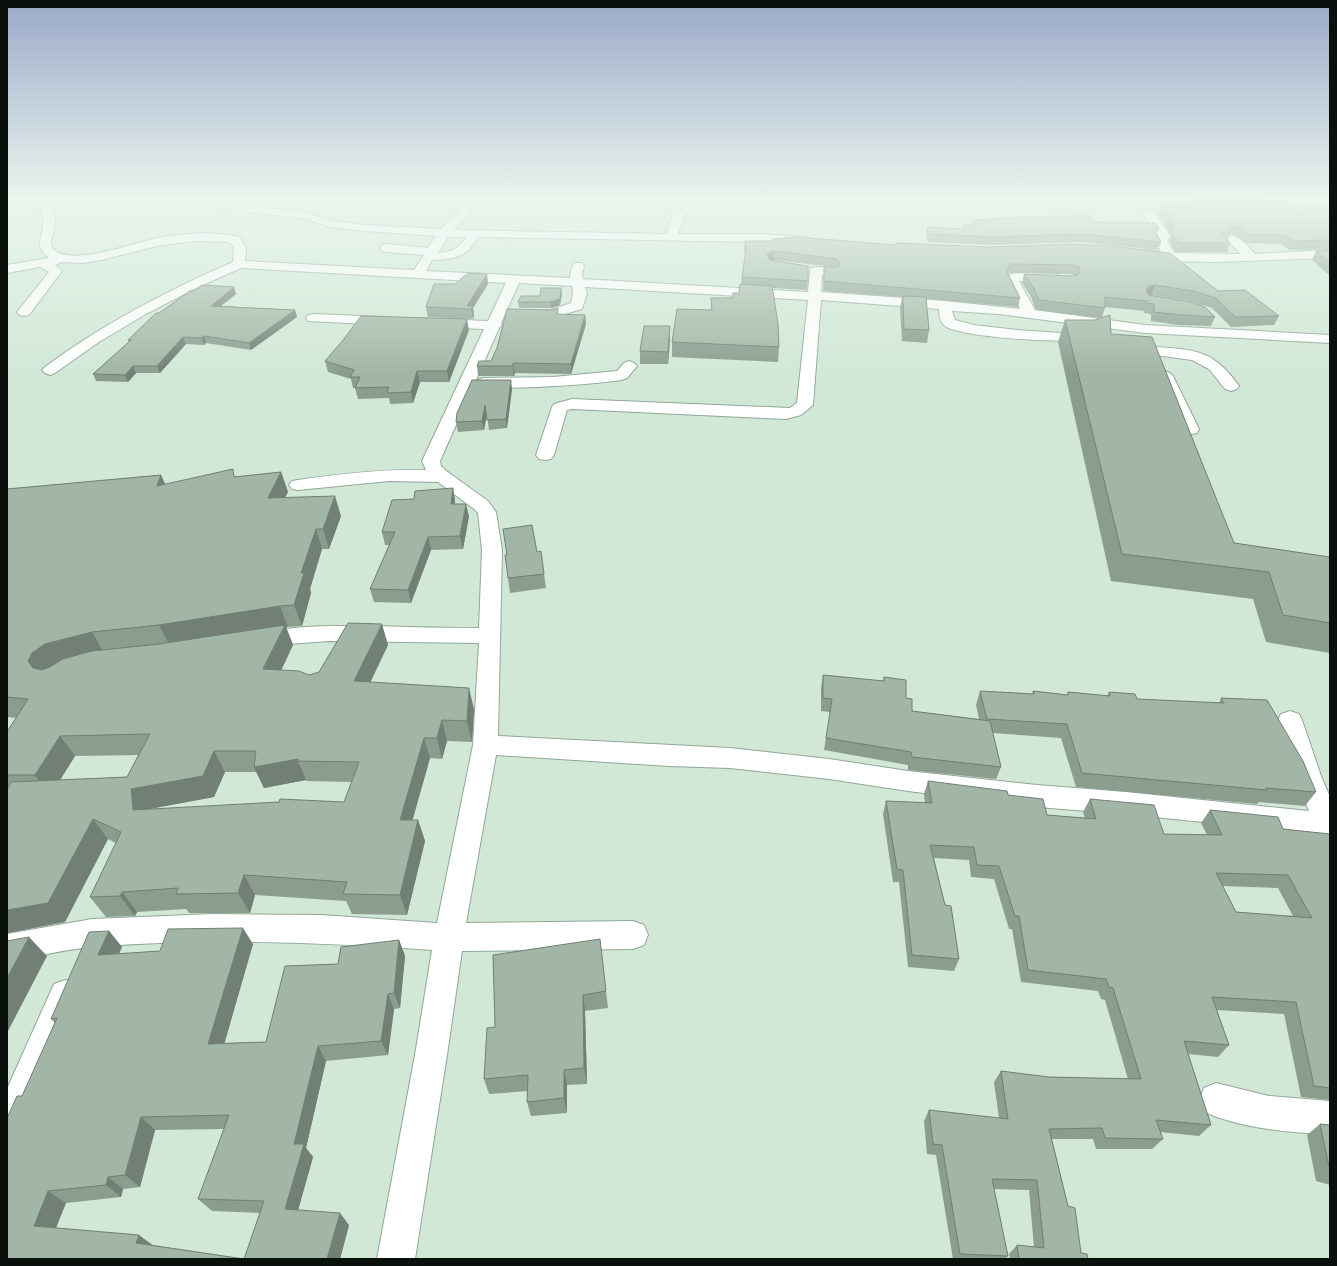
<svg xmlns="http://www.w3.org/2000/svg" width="1337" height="1266" font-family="'PT Sans',sans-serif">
	<rect width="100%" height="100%" fill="#d1e8d7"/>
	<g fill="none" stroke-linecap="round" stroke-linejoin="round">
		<g stroke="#91a797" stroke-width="2">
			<g id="minor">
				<path d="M36 197H47C51 205 55 214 55 223 55 232 47 242 53 249 71 268 139 241 162 237 188 233 215 231 240 237L246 248 245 261 414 270 424 255 386 252 382 251 380 248 382 245 386 244 428 248 436 236 365 231 331 227 302 218 229 210 223 207 229 204 303 212 332 221 365 225 441 229 457 213 461 197H472L468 214 454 230 666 234 673 214 675 212H683L685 214 678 234H759L806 237 810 238 812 241 810 244 806 245 759 242 478 237C466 258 455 259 432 260L426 271 570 278V275L574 263H582L584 266 582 275 583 279 808 292 810 271 811 268C819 266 828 267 836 269L837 272 836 275H822L821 292 945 301 1020 309 1006 279C1014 267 1040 273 1053 274L1058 275 1059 278 1058 281H1019L1035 310 1145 325 1330 335V343L1145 333 999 314 952 311 955 320 974 325 1017 330 1061 333 1088 332 1093 333 1095 336 1093 339C1071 344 962 338 945 326 940 322 939 315 939 309L821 300 813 405 801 415 786 419 572 409 567 410 554 455 551 459 545 460 539 459 536 455 552 407 554 404 572 399 790 408 797 403 808 300 585 287 587 293 582 309C563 314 545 323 524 318L522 315 524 312 551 310 571 303 573 293 572 286 519 283 501 323 502 325 499 328 440 461 441 466 445 470 488 501 496 512 502 550 498 736 730 748 829 759 908 771 1037 785 1126 792 1309 811 1295 776 1278 720 1281 714 1290 711 1299 714 1302 720 1321 776 1330 797V840L1320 837 1319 834 1126 814 1037 807 908 791 829 779 730 768 669 766 496 755 466 923 633 921 644 925 648 935 644 945 633 949 462 951 447 1055 415 1259H377L415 1055 432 950C319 942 206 938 93 947 65 949 35 957 7 962V934L92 919 213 914 321 915 437 923 473 745 479 643 329 641 288 644 260 649 252 646 249 641 252 636C292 624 334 626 375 626 409 627 444 628 479 628L482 550 478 513 474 509 438 482 389 481 298 490 292 489 289 485 292 481 298 480C340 474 383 469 426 470L422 461 484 329 438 327 433 326 431 323 433 320 438 319 488 321 506 283 241 268 194 289 146 314 99 342 55 373 50 375 45 373 42 370 45 367C103 324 166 291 233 262L234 248 231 243 227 242 198 241 161 245 101 260 83 263 62 262 55 265 62 271 29 315 24 316 19 315 17 312 49 272 40 267 7 273V265L49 258C33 244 42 242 43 225 44 215 40 206 36 197ZM448 237H466C459 249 451 252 438 253Z"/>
				<path d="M1149 210 1153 211 1170 236 1167 240 1174 253 1241 254 1226 239 1228 236C1239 234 1248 247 1255 254L1330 250V258L1214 262 1170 261 1141 257 1139 254 1141 251 1145 250 1161 252 1155 240 1158 236 1143 213Z"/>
				<polygon points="313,314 388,317 393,318 395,321 393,324 388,325 308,321 306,318 308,315"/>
				<path d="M1153 347C1194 349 1214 350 1239 386L1237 389 1231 391 1225 389 1209 369 1192 360 1148 354 1146 351 1148 348Z"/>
				<path d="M629 361 634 363 637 366 627 378 622 380C576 386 530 388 483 388L477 386 475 383 477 380 483 378 553 377 617 371 624 363Z"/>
				<polygon points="1165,371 1170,373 1173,376 1199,429 1197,433 1191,434 1185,433 1183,429 1157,376 1160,373"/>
				<polygon points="65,980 76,984 81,995 19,1141 7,1146 7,1089 54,984"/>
				<path d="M1216 1083 1269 1096 1330 1101V1135C1287 1132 1244 1129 1204 1112L1199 1100 1204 1088Z"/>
			</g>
		</g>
		<use href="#minor" fill="#fff" fill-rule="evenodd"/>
	</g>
	<g fill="#8a9d8f" fill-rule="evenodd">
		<polygon points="1190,199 1205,200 1205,199 1293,208 1330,207 1330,249 1290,250 1280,244 1246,243 1239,237 1232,234 1230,234 1228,240 1230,243 1227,252 1175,252 1169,240 1171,235 1164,225 1165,222 1157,213 1160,205 1188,205"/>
		<polygon points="1013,217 1096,222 1157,234 1161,242 1158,250 1080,242 991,245 928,242 926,235 927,227 963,229 963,225 972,225 973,220 999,219 999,218 1013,218"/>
		<polygon points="772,239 895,245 896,243 989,247 1218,291 1279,316 1274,325 1231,327 1212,308 1189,301 1151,295 1149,295 1215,317 1211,326 1178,325 1151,321 1151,314 1144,313 1144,311 1105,307 1102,318 1234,543 1330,557 1330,653 1266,642 1253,599 1111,581 1058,342 1065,320 1095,320 1101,318 1036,310 1031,297 1022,283 1024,274 1075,276 1070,274 1008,273 1020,298 1018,307 926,299 929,330 927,343 902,341 900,308 902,297 823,291 824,267 834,267 774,260 770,260 808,281 807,290 773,288 779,347 778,362 672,357 672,342 711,310 711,298 733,298 733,293 739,293 741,284 745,255 744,250 745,241 772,241"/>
		<polygon points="1330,250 1330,276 1312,260 1316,251"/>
		<polygon points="487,274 488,284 473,308 474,315 473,319 428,317 426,307 455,284"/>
		<polygon points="236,294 221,306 295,310 297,317 251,350 206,343 204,345 186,344 160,373 136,373 128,382 96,381 93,374 129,342 128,340 159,313"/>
		<polygon points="562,294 560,305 551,308 519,308 518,302 540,296"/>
		<polygon points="558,308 558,314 585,315 586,324 571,374 515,373 514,376 478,376 477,366 491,361 497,348 553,310"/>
		<polygon points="469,330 449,382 420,382 413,403 390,404 389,398 358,399 355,388 353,388 351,379 328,372 325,361"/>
		<polygon points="670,339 668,364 640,364 640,351"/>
		<polygon points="512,389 507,428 489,430 487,414 484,430 458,432 456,422"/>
		<path d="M281 472 288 492 285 497 341 516 329 549H322L310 589 311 593 302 626 286 627 293 645 281 670 309 675 319 672 388 645 370 682 474 709 472 742 447 741 442 759 430 758 412 820H418L425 841 407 915 352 914 346 901 255 895 250 913H189L186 909 137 912 135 916 106 917 90 897 116 843 108 839 65 922 7 933V732L16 718 7 717V489L161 475 165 484ZM138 755 127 777 60 780 75 756ZM225 772H256L264 788 306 780V781L352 782 344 802 149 809 214 797Z"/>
		<polygon points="453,488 455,501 455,504 469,516 463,549 431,550 411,603 374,602 370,589 389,545 385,545 382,532 414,499"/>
		<polygon points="537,552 544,574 546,588 510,593 508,578"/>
		<polygon points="823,675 883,681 884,677 906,698 912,711 979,719 976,705 980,691 1032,694 1033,691 1067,695 1068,692 1107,696 1109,692 1137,699 1219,703 1221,698 1316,792 1305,806 1259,802 1257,804 1076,787 1061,738 993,733 1001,767 996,779 908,770 908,765 824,750 830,712 821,711 821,688"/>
		<path d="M928 781 1008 795 1047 815 1085 818 1083 812 1090 799 1164 834 1207 835 1201 823 1210 810 1283 829 1330 834V1100L1301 1097 1284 1014 1217 1010 1229 1045 1218 1057 1188 1054 1211 1125 1199 1136 1160 1132 1163 1139 1152 1149H1096L1093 1139H1052L1068 1206 1081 1253 1088 1259H1010L1009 1254 1017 1245 1034 1247 1029 1190 994 1189 1008 1256 1005 1259H953L936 1155 927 1154 924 1121 929 1110 999 1118 994 1082 1001 1071 1049 1077 1128 1079 1105 1000 1101 999 1098 991 1021 982 1012 929H1009L994 879 971 877 969 860 934 858 945 905 959 959 954 971 908 967 899 882H893L883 814 886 801 925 803 924 794ZM1223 886 1278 888 1293 916 1236 912Z"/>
		<path d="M109 931 122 947 119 954 253 944 224 1043 266 1042 338 964 399 940 405 956 400 1008 394 1009 388 1055 326 1061 306 1148 313 1157 298 1210 349 1225 340 1259H7L22 1096 55 1023 51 1019ZM224 1129 198 1199 212 1211 260 1213 244 1259 153 1245 56 1228 66 1203 121 1197 123 1189 140 1187 155 1130Z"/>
		<polygon points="493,955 606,991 608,1008 585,1011 587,1084 567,1085 567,1113 531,1116 527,1102 528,1091 489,1094 484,1079 495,1027"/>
		<polygon points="1320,1124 1330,1125 1330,1185 1316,1181 1307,1135"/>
	</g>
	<g fill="#717f74">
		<polygon points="775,251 774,260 770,261 767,255 770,252"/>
		<polygon points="487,274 488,284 473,308 474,315 473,319 471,309 467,306"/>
		<polygon points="1155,285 1151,295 1146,296 1146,290 1149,286"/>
		<polygon points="234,287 236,294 213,312 211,306"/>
		<polygon points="561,288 562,294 560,305 551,308 550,302"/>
		<polygon points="295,310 297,317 251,350 249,343"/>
		<polygon points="585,315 586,324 571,374 571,364"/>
		<polygon points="467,319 469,330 449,382 447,371"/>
		<polygon points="670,326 670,339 668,364 668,352"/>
		<polygon points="204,336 206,343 204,345 201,338"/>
		<polygon points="183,337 186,344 160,373 157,366"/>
		<polygon points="513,363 515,373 514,376 513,366"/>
		<polygon points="133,366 136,373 128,382 125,375"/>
		<polygon points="417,371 420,382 413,403 411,392"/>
		<polygon points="511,380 512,389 507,428 506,419"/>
		<polygon points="485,405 487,414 484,430 482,421"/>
		<polygon points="281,472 288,492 275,517 268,498"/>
		<polygon points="161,475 170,495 157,486"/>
		<polygon points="453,488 455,501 454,517 451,504"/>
		<polygon points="335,496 341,516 329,549 323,529"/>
		<polygon points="466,504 469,516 463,549 460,536"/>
		<polygon points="316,529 322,549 310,589 311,593 302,626 294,605 301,573"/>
		<polygon points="428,537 431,550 411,603 408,590"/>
		<polygon points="280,606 288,627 286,627 293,645 272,690 170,646 159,625"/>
		<polygon points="382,624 388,645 361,702 354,681"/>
		<polygon points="92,632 104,653 42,682 28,661 32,653 45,644"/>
		<polygon points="469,688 474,709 472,742 467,721"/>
		<polygon points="442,720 447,741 442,759 437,738"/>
		<polygon points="60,736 75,756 50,796 35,775"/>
		<polygon points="424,738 430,758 407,840 400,820"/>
		<polygon points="214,751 225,772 214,797 144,810 133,810 131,789"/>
		<polygon points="298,759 298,761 306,780 264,788 254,767"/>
		<polygon points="93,819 108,839 65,922 7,933 7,910"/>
		<polygon points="418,820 425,841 407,915 400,895"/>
		<polygon points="244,875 255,895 250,913 238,893"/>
		<polygon points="122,892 137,912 135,916 120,896"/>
		<polygon points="243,928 253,944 220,1059 208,1044"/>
		<polygon points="109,931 122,947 111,971 98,955"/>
		<polygon points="29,937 47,956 7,1033 7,978"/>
		<polygon points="399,940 405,956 400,1008 394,993"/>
		<polygon points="388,994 394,1009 388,1055 381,1041"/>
		<polygon points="583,995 585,1011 587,1084 584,1068"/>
		<polygon points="318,1046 326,1061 306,1148 313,1157 295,1221 285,1209 294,1144"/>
		<polygon points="564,1070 567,1085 567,1113 564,1098"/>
		<polygon points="141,1117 155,1130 140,1187 125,1175"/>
		<polygon points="108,1177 123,1189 121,1197 106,1185"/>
		<polygon points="48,1191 66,1203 52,1237 34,1226"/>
		<polygon points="340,1213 349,1225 340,1259 327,1259"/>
		<polygon points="139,1235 154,1246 136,1243"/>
	</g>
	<g fill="#a1b6a6" stroke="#717f74" fill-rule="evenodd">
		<polygon points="1190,199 1206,200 1205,199 1283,200 1293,208 1330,207 1330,240 1294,241 1284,235 1249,234 1243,229 1235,226 1231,226 1228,229 1231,233 1220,233 1230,243 1178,243 1172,231 1174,226 1167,216 1171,216 1160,205 1197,205"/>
		<polygon points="1089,216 1096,222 1155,223 1159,228 1156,233 1161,242 1082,234 993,237 929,234 927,227 965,229 963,225 977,225 973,220 1000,219 999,218 1014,218 1013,217"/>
		<polygon points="797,237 896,245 896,243 989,247 1072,244 1109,246 1170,253 1218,291 1245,290 1279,316 1235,317 1216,298 1193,291 1155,285 1149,286 1146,290 1149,295 1190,302 1205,307 1215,317 1182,315 1154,312 1154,304 1147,303 1147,301 1105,297 1105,308 1039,300 1034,288 1024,274 1073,276 1078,275 1080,271 1079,267 1073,265 1010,264 1007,272 1020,298 824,281 824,267 838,267 840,263 837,259 775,251 770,252 767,255 770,260 808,266 808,281 742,277 746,250 745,241 773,241 772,239"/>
		<polygon points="1330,250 1330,263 1316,251"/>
		<polygon points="468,273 487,274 467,306 473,306 471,309 426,307 434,284 455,284"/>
		<polygon points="740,284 772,286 778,324 779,347 672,342 677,309 712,310 711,298 733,298 733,293 739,293"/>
		<polygon points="202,285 234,287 211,306 295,310 249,343 204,336 201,338 183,337 157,366 133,366 125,375 93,374 131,340 128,340 156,313 159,313 190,291 194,291"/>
		<polygon points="541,288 561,288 560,299 550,302 518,302 521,296 540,296"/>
		<polygon points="903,296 926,297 929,330 904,329"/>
		<polygon points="558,308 557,314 585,315 571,364 513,363 513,366 477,366 479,361 491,361 497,348 507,309 553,310"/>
		<polygon points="1110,315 1111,334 1152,337 1234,543 1330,557 1330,623 1283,615 1269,572 1122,554 1065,320 1095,320"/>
		<polygon points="361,316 467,319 447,371 417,371 411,392 387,393 389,387 355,388 360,377 350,377 354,370 325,361 344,339"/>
		<polygon points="644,326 670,326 668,352 640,351"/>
		<polygon points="472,380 511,380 506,419 487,420 485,405 482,421 456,422 457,413"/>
		<path d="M233 469 234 477 281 472 268 498 335 496 323 529H316L301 573H304L294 605 280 606 159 625 92 632 45 644 32 653 28 661 33 668 42 670 50 667 63 659 92 651 159 644 285 625 263 669 299 671 309 675 319 672 348 623 382 624 354 681 469 688 467 721 442 720 437 738H424L400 820H418L400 895 343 894 347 882 244 875 238 893 176 894 178 888 122 892 120 896 90 897 121 832 93 819 48 903 7 910V790L11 782 127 777 150 734 60 736 35 775H7V732L28 699 7 697V489L161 475 157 486ZM214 751H256L254 767 298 759V761L359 762 344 802 280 799 279 802 133 810 131 789 203 776Z"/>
		<polygon points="453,488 451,504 466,504 460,536 428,537 408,590 370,589 395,532 382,532 392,500 414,499 415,491"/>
		<polygon points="532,525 537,552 541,551 544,574 508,578 505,555 507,555 503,529"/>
		<polygon points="823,675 884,681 884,677 906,680 906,698 912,699 912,711 990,721 1001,767 912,757 911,752 826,738 832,699 823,698"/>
		<polygon points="980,691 1034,694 1033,691 1068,695 1068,692 1110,696 1109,692 1135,694 1137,699 1224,703 1221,698 1267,700 1303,761 1316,792 1266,788 1267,790 1082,773 1067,724 987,719"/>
		<path d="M928 781 1007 791 1008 795 1043 799 1047 815 1096 819 1090 799 1154 805 1164 834 1222 835 1210 810 1278 817 1283 829 1330 834V1088L1314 1086 1296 1002 1212 997 1229 1045 1184 1041 1211 1125 1156 1120 1163 1139 1105 1138 1102 1128 1049 1129 1068 1206 1075 1208 1081 1253 1087 1254 1088 1259H1019L1017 1245 1044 1248 1037 1180 992 1179 1008 1256 960 1254 942 1145 933 1144 929 1110 1008 1119 1001 1071 1049 1077 1141 1079 1113 988 1109 987 1106 979 1028 970 1019 916H1015L999 866 977 865 974 847 930 845 945 905 951 906 959 959 912 955 903 870 897 869 886 801 932 803ZM1216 873 1288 875 1312 918 1236 912Z"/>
		<path d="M243 928 208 1044 266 1042 285 966 338 964 341 947 399 940 394 993 388 994 381 1041 318 1046 294 1144H304L285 1209 340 1213 327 1259H7V1118L17 1096H22L57 1018 51 1019 89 932 109 931 98 955 160 951 168 929ZM229 1115 198 1199 264 1201 244 1259 136 1243 139 1235 34 1226 48 1191 106 1185 108 1177 125 1175 141 1117Z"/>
		<polygon points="29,937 7,978 7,941"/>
		<polygon points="600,939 606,991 583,995 584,1068 564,1070 564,1098 527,1102 528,1075 484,1079 487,1028 495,1027 493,955"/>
		<polygon points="1320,1124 1330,1125 1330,1171"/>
	</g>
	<linearGradient id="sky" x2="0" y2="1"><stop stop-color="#9aa9c9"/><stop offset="0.53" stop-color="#eaf5ed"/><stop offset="1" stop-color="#eaf5ed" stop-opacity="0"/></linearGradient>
	<rect width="1337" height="375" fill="url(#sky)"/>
	<rect width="1337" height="1266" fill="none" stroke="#0a110c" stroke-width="16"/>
</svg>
